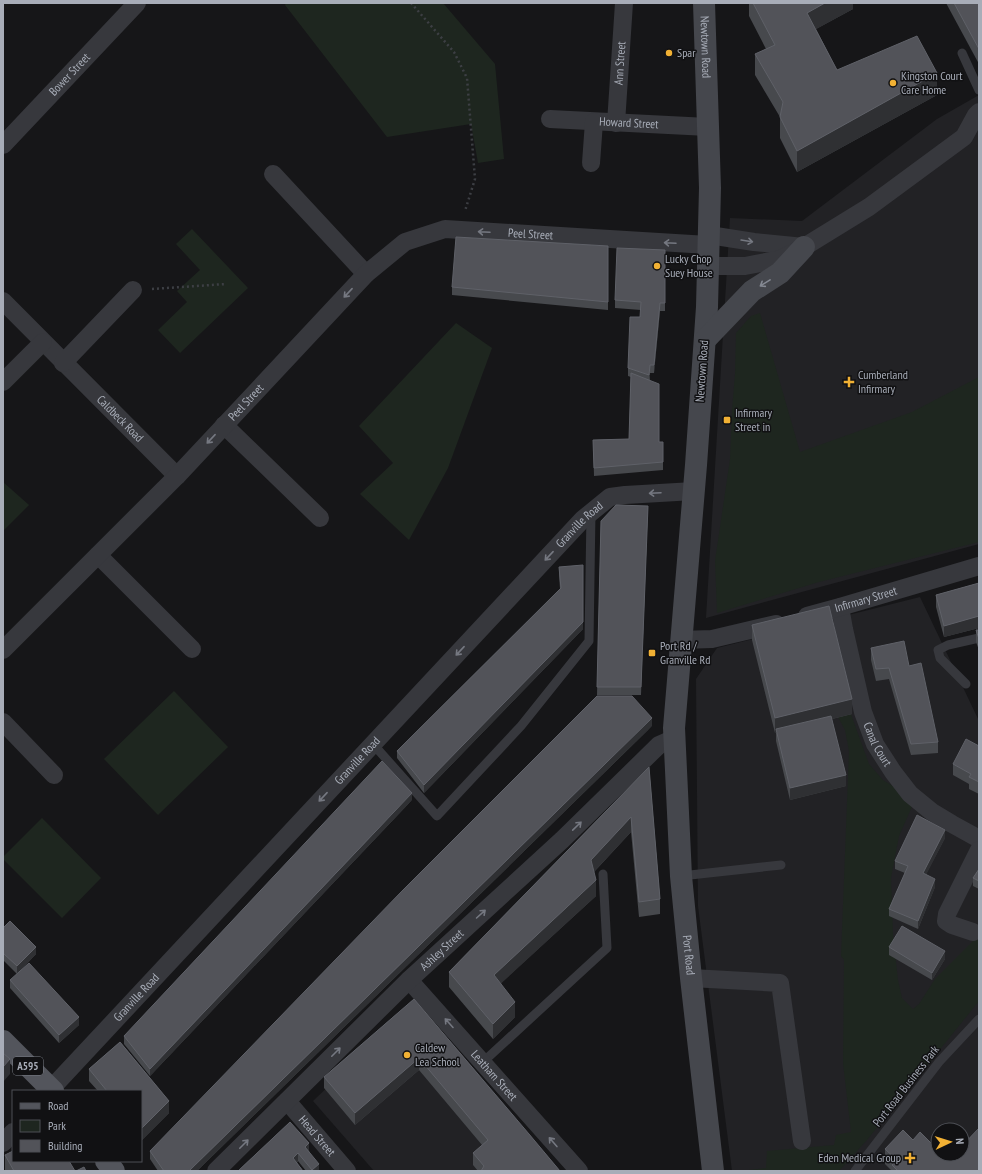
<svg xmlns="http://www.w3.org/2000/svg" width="982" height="1174" font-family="'PT Sans Narrow',sans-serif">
	<rect width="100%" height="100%" fill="#161618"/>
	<g fill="#222225" fill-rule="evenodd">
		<polygon points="979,95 979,544 706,618 730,218 802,221 937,119"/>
		<path d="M920 597 979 721V1171H732L698 906 696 679 717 648ZM938 1130H962V1154H938Z"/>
		<polygon points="411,1008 554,1171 374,1171 313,1101"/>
	</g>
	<g fill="#1e261f">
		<polygon points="286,3 443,3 495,64 504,159 478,163 471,124 387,137 285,5"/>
		<polygon points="192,229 248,288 180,353 158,330 187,302 177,291 200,270 176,244"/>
		<polygon points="760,313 800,452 912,412 979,377 979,542 819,582 717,613 715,561 730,459 732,410 735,374 736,333 751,316"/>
		<polygon points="456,323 492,348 448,468 409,540 360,494 393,463 359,426"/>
		<polygon points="3,482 29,505 3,531"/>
		<polygon points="174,691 228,747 158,815 104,759"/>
		<polygon points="848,706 869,764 883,780 911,797 914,802 899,836 891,878 893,934 898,980 902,998 913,1009 919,1004 935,979 979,935 979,1001 867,1140 839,1171 740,1171 766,1168 767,1151 834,1145 836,1135 851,1132 843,1063 844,960 841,956 849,751 845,730 838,717"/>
		<polygon points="42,818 101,878 62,918 3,859 3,857"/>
	</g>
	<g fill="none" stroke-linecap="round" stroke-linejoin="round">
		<g stroke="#3d3f44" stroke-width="2.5" stroke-dasharray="2 3" stroke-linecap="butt">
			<polyline points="411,3 454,52 467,78 475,179 465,211"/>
			<polyline points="152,289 226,284"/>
		</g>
		<g stroke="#37383d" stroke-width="9">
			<polyline points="962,53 979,90"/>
			<polyline points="966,684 940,658 938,650 948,645 979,638"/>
			<polyline points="373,744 437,816 521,726 589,641 591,512"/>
			<polyline points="681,876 781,865"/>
			<polyline points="483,1062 607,948 603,874"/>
			<polyline points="855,1171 939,1062 979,1019"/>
		</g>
		<g stroke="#37383d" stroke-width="18">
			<path id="s1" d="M550 119 708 127"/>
			<path id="s2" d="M616 123 624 3"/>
			<path id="s3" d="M3 145 137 3"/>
			<polyline points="591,163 594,122"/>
			<polyline points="273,174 366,274"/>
			<polyline points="709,235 754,242 804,247"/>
			<polyline points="708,266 745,266 781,259 804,247 869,207 964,137 976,115 979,112"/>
			<path id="s4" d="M3 301 177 476"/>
			<polyline points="63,363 133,290"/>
			<polyline points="3,382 43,342"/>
			<polyline points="224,425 320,518"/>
			<polyline points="98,555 192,649"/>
			<path id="s5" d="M840 607 844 629 863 712 875 744 893 772 910 794 932 812 952 824 979 839"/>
			<path id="s6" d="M807 616 840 607 979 566"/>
			<polyline points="681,640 712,639 776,624"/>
			<path id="s7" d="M3 650 177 476 366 274 405 242 445 229 708 245"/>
			<polyline points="3,722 54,775"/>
			<polyline points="973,932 952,925 946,921 947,914 979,850"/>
			<polyline points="691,978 780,983 802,1141"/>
			<path id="s8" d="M409 980 579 1171"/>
			<path id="s9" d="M49 1091 583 519 610 497 625 495 694 491"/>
			<path id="s10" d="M287 1101 347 1171"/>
			<polyline points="3,1143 13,1132"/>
			<path id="s11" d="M216 1171 409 980 562 840 659 745 675 738"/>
		</g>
		<g stroke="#45474d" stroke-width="22">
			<path id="s12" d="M704 3 710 188 707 307 696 465 674 728 681 876 691 978 713 1171"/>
			<polyline points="705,340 752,291 780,273 804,247"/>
		</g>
		<g stroke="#53555c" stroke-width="22">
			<polyline points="3,1041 53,1091"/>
			<polyline points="106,1161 114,1171"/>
		</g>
	</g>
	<g fill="#47494d">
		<polygon points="749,3 853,3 853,9 816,29 837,70 937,95 797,172 780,138 780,117 755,75 755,54 766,49 749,16"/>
		<polygon points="946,3 979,3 979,64"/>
		<polygon points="608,246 608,310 452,295 452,287"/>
		<polygon points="665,250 665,311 660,311 654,373 650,373 650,380 659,442 663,450 663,470 594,476 593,440 629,439 631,377 628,376 628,368 640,317 641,310 615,308 615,300"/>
		<polygon points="648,506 641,695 597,695 601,521"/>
		<polygon points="559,567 583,629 424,793 397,758 397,751 560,589 559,575"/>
		<polygon points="979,583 979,628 944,637 936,607 936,595"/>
		<polygon points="752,625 852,714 832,719 846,786 790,800 776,741 776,733 775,733 752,640"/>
		<polygon points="976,630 979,630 979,650 976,642"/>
		<polygon points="871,648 909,666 938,742 938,753 911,755 889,679 876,681 871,660"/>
		<polygon points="652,726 197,1171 158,1171 150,1159 150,1151"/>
		<polygon points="979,746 979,794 969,789 969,784 953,775 953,764"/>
		<polygon points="649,767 660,899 660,914 639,917 631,832 594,872 596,896 501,983 515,1017 493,1039 449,987 449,972"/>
		<polygon points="412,800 150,1076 124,1044 124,1036"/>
		<polygon points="945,838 926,874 935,887 918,929 889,916 889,909 905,873 895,869 895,861"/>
		<polygon points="979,869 979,889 973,886 973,878"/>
		<polygon points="3,928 36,954 17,974 3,960"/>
		<polygon points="889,947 945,959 932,980 889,955"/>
		<polygon points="10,980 79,1025 59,1043 10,988"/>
		<polygon points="414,999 560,1171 478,1171 473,1165 473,1153 482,1145 419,1070 355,1125 324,1088 324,1077"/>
		<polygon points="120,1042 169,1101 169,1113 141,1141 141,1091 98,1091 89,1081 89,1069"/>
		<polygon points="290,1122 309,1151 319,1171 306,1171 298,1161 297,1163 303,1171 238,1171"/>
		<polygon points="913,1140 936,1148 962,1154 979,1171 892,1171 885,1164 885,1149"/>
		<polygon points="5,1155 75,1171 5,1171"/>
	</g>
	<g fill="#2f3033">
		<polygon points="825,3 853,3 853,9 807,34 807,13"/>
		<polygon points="937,73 937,95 797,172 797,151"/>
		<polygon points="660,303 660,311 654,373 654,365"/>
		<polygon points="650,365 650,373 649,382 649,375"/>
		<polygon points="583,565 583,629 424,793 424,785"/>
		<polygon points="979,616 979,628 944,637 944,626"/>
		<polygon points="852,699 852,714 776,733 776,729 776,733 775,733 775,718"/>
		<polygon points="652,718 652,726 197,1171 189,1171"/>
		<polygon points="846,775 846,786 790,800 790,788"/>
		<polygon points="412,793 412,800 150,1076 150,1069"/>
		<polygon points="631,817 631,832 591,875 591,860"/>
		<polygon points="945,830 945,838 923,881 923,873"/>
		<polygon points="935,879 935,887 918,929 918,921"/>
		<polygon points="596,880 596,896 494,990 494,975"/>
		<polygon points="36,947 36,954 17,974 17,966"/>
		<polygon points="945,951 945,959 932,980 932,973"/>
		<polygon points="515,1002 515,1017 493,1039 493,1024"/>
		<polygon points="79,1017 79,1025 59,1043 59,1035"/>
		<polygon points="419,1058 419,1070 355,1125 355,1113"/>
		<polygon points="10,1059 10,1074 3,1082 3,1067"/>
		<polygon points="169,1101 169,1113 141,1141 141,1129"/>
		<polygon points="309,1143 309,1151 305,1147"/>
		<polygon points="298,1153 298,1161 293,1166 293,1158"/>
		<polygon points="319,1164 319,1171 312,1171 312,1170"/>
	</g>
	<g fill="#525359" stroke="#5f6168">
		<polygon points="753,3 825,3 807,13 837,70 917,36 937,73 797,151 780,117 783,102 755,54 775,45"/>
		<polygon points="954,3 979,3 979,49"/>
		<polygon points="456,237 608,246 608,302 452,287"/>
		<polygon points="617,248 665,250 665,303 660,303 654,365 650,365 649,375 628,368 630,317 640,317 641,302 615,300"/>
		<polygon points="631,373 659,384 659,442 663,442 663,462 594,468 593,440 629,439"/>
		<polygon points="616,505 648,506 641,687 597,687 601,521"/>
		<polygon points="583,565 583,622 424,785 397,751 561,588 559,567"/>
		<polygon points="979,583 979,616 944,626 936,595"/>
		<polygon points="829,606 852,699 775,718 752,625"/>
		<polygon points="976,630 979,630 979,639"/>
		<polygon points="904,641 909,666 921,663 938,742 911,744 889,668 876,669 871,648"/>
		<polygon points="597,696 632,696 652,718 189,1171 164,1171 150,1151 402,891"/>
		<polygon points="831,716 846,775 790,788 776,729"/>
		<polygon points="966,739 979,746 979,782 969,777 971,774 953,764"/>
		<polygon points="382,761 412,793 150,1069 124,1036"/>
		<polygon points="649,767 660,899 639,902 631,817 591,860 596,880 494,975 515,1002 493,1024 449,972"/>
		<polygon points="917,815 945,830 923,873 935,879 918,921 889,909 908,866 895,861"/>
		<polygon points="979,869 979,881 973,878"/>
		<polygon points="10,921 36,947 17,966 3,953 3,928"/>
		<polygon points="902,926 945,951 932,973 889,947"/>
		<polygon points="29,963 79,1017 59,1035 10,980"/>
		<polygon points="414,999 529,1134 560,1171 481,1171 484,1166 473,1153 488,1140 419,1058 355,1113 324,1077"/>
		<polygon points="120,1042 169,1101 141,1129 141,1091 107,1091 89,1069"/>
		<polygon points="3,1053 10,1059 3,1067"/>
		<polygon points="290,1122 309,1143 305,1147 319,1164 312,1170 298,1153 293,1158 303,1171 282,1171 281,1170 281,1171 238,1171"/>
		<polygon points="979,1128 979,1171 898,1171 892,1165 897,1160 885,1149 903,1130 913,1140 920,1132 936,1148 938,1146 938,1154 962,1154 962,1146"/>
		<polygon points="13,1151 13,1161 69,1161 75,1171 14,1171 5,1155"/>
		<polygon points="84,1167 86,1171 76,1171"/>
	</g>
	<defs><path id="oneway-shaft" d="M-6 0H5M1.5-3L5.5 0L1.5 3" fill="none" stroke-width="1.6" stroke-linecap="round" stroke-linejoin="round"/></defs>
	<g stroke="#757881">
		<use href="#oneway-shaft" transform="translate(484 232) rotate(-177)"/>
		<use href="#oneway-shaft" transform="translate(747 241) rotate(9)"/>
		<use href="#oneway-shaft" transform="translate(670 243) rotate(-177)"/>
		<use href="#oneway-shaft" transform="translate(348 293) rotate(133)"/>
		<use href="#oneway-shaft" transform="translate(211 439) rotate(133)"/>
		<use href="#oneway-shaft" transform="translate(655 493) rotate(177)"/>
		<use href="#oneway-shaft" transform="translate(549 556) rotate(133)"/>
		<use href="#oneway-shaft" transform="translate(460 651) rotate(133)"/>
		<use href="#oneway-shaft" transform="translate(323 797) rotate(133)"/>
		<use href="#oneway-shaft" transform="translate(577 826) rotate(-44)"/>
		<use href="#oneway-shaft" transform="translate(481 914) rotate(-42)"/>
		<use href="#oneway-shaft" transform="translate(449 1023) rotate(-132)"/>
		<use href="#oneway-shaft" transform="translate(336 1052) rotate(-45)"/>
		<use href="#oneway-shaft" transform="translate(553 1142) rotate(-131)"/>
		<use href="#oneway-shaft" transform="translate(244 1144) rotate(-45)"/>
	</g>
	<use stroke="#858993" href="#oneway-shaft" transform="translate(765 283) rotate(148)"/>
	<g fill="#f2b134" stroke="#111113" stroke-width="1.5">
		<circle cx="669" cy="53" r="4"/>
		<circle cx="893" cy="83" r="4"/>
		<circle cx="657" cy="266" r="4"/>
		<path d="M847 376h4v4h4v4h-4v4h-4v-4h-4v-4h4z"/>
		<rect x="723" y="416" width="8" height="8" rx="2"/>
		<rect x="648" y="649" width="8" height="8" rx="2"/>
		<circle cx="407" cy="1055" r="4"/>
		<path d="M908 1152h4v4h4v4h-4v4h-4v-4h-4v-4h4z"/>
	</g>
	<g text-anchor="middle" stroke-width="3" stroke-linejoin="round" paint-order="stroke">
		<rect fill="#111113" stroke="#7b7e86" stroke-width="1" x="13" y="1057" width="30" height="18" rx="3"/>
		<g font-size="11" font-weight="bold" fill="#a8adb8">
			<text x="28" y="1070">A595</text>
		</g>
		<g font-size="12" fill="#a8adb8" stroke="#111113">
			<text dy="4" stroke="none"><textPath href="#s12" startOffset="44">Newtown Road</textPath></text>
			<text dy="4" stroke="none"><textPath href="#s2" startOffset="60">Ann Street</textPath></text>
			<text dy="4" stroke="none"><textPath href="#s3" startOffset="97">Bower Street</textPath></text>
			<text dy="4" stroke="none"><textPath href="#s1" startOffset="79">Howard Street</textPath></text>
			<text dy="4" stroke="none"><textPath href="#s7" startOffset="701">Peel Street</textPath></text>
			<text transform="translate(702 371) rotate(-86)" y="4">Newtown Road</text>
			<text dy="4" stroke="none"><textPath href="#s7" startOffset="347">Peel Street</textPath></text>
			<text dy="4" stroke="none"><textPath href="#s4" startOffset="166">Caldbeck Road</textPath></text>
			<text dy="4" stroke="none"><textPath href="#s9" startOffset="776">Granville Road</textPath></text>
			<text dy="4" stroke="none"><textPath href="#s6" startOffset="61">Infirmary Street</textPath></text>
			<text dy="4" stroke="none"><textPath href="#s5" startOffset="143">Canal Court</textPath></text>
			<text dy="4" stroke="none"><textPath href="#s9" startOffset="452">Granville Road</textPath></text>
			<text dy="4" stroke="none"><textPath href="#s11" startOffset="316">Ashley Street</textPath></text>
			<text dy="4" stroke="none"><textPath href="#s12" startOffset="954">Port Road</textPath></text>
			<text dy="4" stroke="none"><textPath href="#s9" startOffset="128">Granville Road</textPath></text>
			<text dy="4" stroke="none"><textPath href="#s8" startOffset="128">Leatham Street</textPath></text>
			<text transform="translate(906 1086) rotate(-52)" y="4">Port Road Business Park</text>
			<text dy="4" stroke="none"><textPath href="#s10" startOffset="46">Head Street</textPath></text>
		</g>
		<g font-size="12" fill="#a8adb8" stroke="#111113" text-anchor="start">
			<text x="677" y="57">Spar</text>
			<text x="901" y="80">Kingston Court<tspan x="901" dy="14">Care Home</tspan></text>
			<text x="665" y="263">Lucky Chop<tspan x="665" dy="14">Suey House</tspan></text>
			<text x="858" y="379">Cumberland<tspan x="858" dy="14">Infirmary</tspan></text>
			<text x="735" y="417">Infirmary<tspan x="735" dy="14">Street in</tspan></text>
			<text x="660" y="650">Port Rd /<tspan x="660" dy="14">Granville Rd</tspan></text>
			<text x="415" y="1052">Caldew<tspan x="415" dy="14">Lea School</tspan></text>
			<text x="901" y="1162" text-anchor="end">Eden Medical Group</text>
		</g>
	</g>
	<rect width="982" height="1174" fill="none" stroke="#a8adb8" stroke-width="8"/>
	<rect x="12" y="1090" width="130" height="72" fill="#111113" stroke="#4d4f55"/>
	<rect x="20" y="1103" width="20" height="6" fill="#53555c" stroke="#4d4f55"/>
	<text x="48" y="1110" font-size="12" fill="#a8adb8">Road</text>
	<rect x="20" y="1120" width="20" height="12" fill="#1e261f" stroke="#4d4f55"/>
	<text x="48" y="1130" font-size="12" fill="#a8adb8">Park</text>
	<rect x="20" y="1140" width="20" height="12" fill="#525359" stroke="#4d4f55"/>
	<text x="48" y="1150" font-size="12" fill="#a8adb8">Building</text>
	<g transform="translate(950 1142) rotate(86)"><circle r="19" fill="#111113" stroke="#4d4f55"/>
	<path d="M0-3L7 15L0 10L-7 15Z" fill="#f2b134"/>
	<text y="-6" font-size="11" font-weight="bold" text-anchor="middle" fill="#a8adb8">N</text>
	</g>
</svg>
